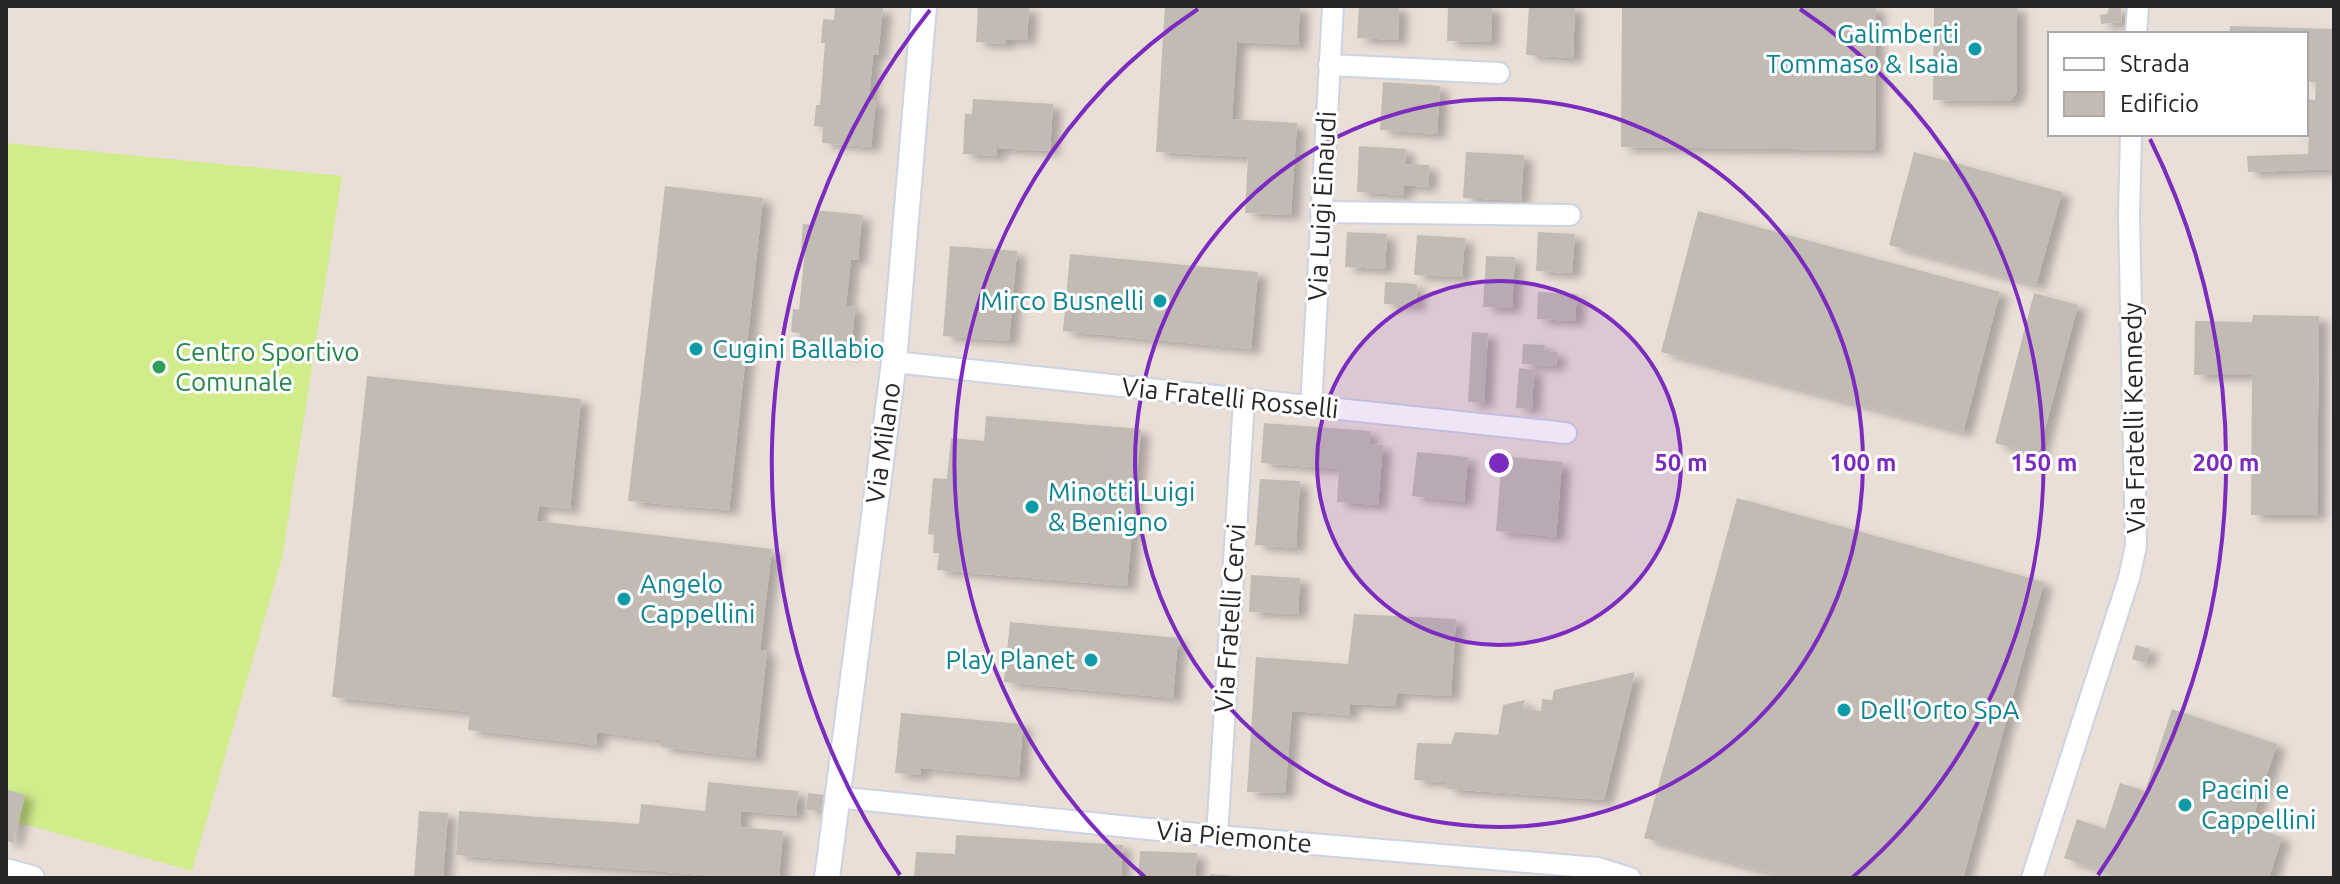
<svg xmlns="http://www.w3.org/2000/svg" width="2340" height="884" font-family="Ubuntu,sans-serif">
	<defs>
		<filter id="shadow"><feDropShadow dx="9" dy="5" stdDeviation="4" flood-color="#0004"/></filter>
	</defs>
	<rect width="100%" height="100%" fill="#eadfd7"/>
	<polygon fill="#d0ec8b" points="6,143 342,176 282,558 192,871 6,819"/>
	<g fill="#c2bbb3" filter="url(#shadow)">
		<polygon points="835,6 883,8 878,55 873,55 869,100 876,101 871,147 822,143 823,127 814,126 816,105 820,105 825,43 821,43 823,19 834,20"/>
		<polygon points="978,6 1029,7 1027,40 1006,39 1006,44 976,42"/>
		<polygon points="1165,6 1300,6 1298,45 1237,42 1232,119 1297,123 1291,215 1245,213 1248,157 1156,152"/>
		<polygon points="1359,6 1399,6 1398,40 1357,38"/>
		<polygon points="1448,6 1492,6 1491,42 1447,41"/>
		<polygon points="1529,6 1575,6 1573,58 1526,55"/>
		<polygon points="1622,6 1876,6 1875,150 1621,147"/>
		<polygon points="1934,6 2017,6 2017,92 2010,101 1933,100"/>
		<polygon points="2121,7 2122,22 2101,24 2100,15 2107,14 2109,8"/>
		<polygon points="2230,26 2334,29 2334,169 2248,172 2247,156 2308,154 2309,137 2298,137 2298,134 2306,134 2306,99 2315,100 2316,82 2306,82 2306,34 2229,34"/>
		<polygon points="1383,82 1440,86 1437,134 1380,130"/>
		<polygon points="973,99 1053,104 1050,151 997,148 997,156 963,154 965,114 972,114"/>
		<polygon points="1359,146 1406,149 1405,164 1429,165 1428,187 1404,185 1404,195 1357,192"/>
		<polygon points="1466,152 1524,155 1521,201 1463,198"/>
		<polygon points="1914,152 2062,192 2036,285 1889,245"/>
		<polygon points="665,186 763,198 729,510 628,501"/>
		<polygon points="815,210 862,215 858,260 851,259 846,306 855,307 851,353 799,348 800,333 791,332 793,309 799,310 805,250 801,249 803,224 814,225"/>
		<polygon points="1698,211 2000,292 1963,432 1661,352"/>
		<polygon points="1347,232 1387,234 1385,269 1345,267"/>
		<polygon points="1538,232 1575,234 1572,273 1536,271"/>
		<polygon points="1417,235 1465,238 1462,277 1414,275"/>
		<polygon points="950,246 1017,251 1009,341 943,336"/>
		<polygon points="1070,254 1258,272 1251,349 1063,331"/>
		<polygon points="1486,256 1515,257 1512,308 1483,307"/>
		<polygon points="1385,282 1417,284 1416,306 1384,304"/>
		<polygon points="1538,292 1577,294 1575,321 1537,319"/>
		<polygon points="2034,293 2078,305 2038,455 1995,443"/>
		<polygon points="2253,315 2319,316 2317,515 2251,515 2252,375 2194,375 2195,321 2252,322"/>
		<polygon points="1472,332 1488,333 1484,403 1468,402"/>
		<polygon points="1523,344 1545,345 1544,351 1557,352 1556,366 1522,364"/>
		<polygon points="1519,368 1534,370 1532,409 1516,408"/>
		<polygon points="367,376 581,399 570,509 539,506 537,521 772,549 760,650 767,651 755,758 661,747 661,740 597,732 596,745 468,730 470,712 332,697"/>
		<polygon points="986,416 1141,429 1127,586 937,570 939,553 933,553 934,535 928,534 933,478 947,479 951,438 984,441"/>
		<polygon points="1264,423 1370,431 1369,444 1383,445 1378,505 1337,502 1339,469 1261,463"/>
		<polygon points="1417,452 1468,457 1464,502 1412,496"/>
		<polygon points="1502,456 1562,462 1556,537 1496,531"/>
		<polygon points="1260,479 1300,481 1296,548 1255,545"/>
		<polygon points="1737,498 2044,582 1963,878 1789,878 1644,838"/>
		<polygon points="1251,575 1300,578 1298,614 1249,612"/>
		<polygon points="1354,614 1456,619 1451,696 1397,693 1395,706 1350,704 1350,715 1292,711 1285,793 1247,792 1256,657 1348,664"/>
		<polygon points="1010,622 1178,638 1173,698 1004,682"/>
		<polygon points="2136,645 2150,649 2145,663 2132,659"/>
		<polygon points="1635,672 1604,800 1447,789 1446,782 1414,780 1417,743 1451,744 1455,732 1498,735 1503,705 1525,700 1523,708 1541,711 1542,699 1552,700 1554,690"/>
		<polygon points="2172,709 2277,744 2250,826 2282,837 2269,878 2123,878 2064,858 2077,819 2105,829 2120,783 2145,791"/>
		<polygon points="901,713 1023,724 1019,777 921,768 920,775 895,773"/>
		<polygon points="708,782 798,791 796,816 741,811 740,827 783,831 779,878 741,878 456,855 459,811 639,824 641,804 705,811"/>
		<polygon points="6,789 25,795 13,843 6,841"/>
		<polygon points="808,793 824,795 822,811 806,810"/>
		<polygon points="419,811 448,813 443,878 414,878"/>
		<polygon points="956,835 1123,845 1121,878 914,878 916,852 955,854"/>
		<polygon points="1140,851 1197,853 1195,878 1138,878"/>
		<polygon points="1210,874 1235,876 1235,878 1209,878"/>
	</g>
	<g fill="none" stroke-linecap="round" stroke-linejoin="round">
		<g stroke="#ccd3e1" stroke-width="24">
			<g id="minor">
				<polyline points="2136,34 2138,6"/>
				<polyline points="1329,65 1499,73"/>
				<polyline points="1321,212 1570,215"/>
				<polyline points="894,362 1566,433"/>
				<polyline points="1311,407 1333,6"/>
				<polyline points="836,797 1217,836 1598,868 1630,878"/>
				<polyline points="1217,836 1244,400"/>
				<polyline points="2032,878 2129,578 2136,546 2129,215 2131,134"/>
			</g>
		</g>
		<g stroke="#ccd3e1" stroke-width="28">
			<g id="tertiary">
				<polyline points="6,871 32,878"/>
				<polyline points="827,878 894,362 924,6"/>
			</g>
		</g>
		<use href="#minor" stroke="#fff" stroke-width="20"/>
		<use href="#tertiary" stroke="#fff" stroke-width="24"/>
	</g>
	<circle cx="1499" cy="463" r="182" fill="#7b2cbf" fill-opacity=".12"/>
	<g fill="none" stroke="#7b2cbf" stroke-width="4">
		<circle cx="1499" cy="463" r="182"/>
		<circle cx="1499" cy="463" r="364"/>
		<path d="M1145 877A545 545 0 0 1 1198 9M1800 9A545 545 0 0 1 1853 877"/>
		<path d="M900 875A727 727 0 0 1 930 10M2150 139A727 727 0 0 1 2098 875"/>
	</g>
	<g fill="#0f9aa8" stroke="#fff" stroke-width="3">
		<circle cx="1975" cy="49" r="8"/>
		<circle cx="1160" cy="301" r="8"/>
		<circle cx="696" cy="349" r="8"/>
		<circle cx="1032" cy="507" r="8"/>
		<circle cx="624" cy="599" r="8"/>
		<circle cx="1091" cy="660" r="8"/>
		<circle cx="1844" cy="710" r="8"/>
		<circle cx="2185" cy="805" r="8"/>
	</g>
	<circle fill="#2e9e5b" stroke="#fff" stroke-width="3" cx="159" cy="367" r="8"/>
	<g text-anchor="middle" stroke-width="6" stroke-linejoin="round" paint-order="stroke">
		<g font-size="26" fill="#0d838f" stroke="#fff" text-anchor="start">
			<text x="1959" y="43" text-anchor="end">Galimberti<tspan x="1959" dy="30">Tommaso &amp; Isaia</tspan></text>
			<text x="1144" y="310" text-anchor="end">Mirco Busnelli</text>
			<text x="712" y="358">Cugini Ballabio</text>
			<text x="1048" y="501">Minotti Luigi<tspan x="1048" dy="30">&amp; Benigno</tspan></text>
			<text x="640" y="593">Angelo<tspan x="640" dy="30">Cappellini</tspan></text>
			<text x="1075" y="669" text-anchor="end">Play Planet</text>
			<text x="1860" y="719">Dell'Orto SpA</text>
			<text x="2201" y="799">Pacini e<tspan x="2201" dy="30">Cappellini</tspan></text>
		</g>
		<g font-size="26" fill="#272727" stroke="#fff">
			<text transform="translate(1322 206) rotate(-87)" y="9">Via Luigi Einaudi</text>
			<text transform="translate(1230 398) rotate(6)" y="9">Via Fratelli Rosselli</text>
			<text transform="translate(2134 418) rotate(-91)" y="9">Via Fratelli Kennedy</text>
			<text transform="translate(883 443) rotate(-82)" y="9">Via Milano</text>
			<text transform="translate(1230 618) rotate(-86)" y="9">Via Fratelli Cervi</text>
			<text transform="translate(1234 837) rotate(5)" y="9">Via Piemonte</text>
		</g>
		<g font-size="26" fill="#27864d" stroke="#fff" text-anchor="start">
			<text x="175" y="361">Centro Sportivo<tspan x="175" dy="30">Comunale</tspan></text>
		</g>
	</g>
	<circle cx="1499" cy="463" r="12" fill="#7b2cbf" stroke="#fff" stroke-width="4"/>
	<g font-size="24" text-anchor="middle" font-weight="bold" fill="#7b2cbf" stroke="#fff" stroke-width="6" stroke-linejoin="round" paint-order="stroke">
		<text x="1681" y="471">50 m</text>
		<text x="1863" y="471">100 m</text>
		<text x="2044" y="471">150 m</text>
		<text x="2226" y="471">200 m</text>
	</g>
	<rect width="2340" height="884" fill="none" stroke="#272727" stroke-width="16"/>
	<rect x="2048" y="32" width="260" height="104" fill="#ffffff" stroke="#a9a9a9" stroke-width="2"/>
	<rect x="2064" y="58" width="40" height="12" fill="#ffffff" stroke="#a9a9a9" stroke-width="2"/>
	<text x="2120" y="72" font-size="24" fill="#272727">Strada</text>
	<rect x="2064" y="92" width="40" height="24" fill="#c2bbb3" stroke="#a9a9a9" stroke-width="2"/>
	<text x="2120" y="112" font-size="24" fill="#272727">Edificio</text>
</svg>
